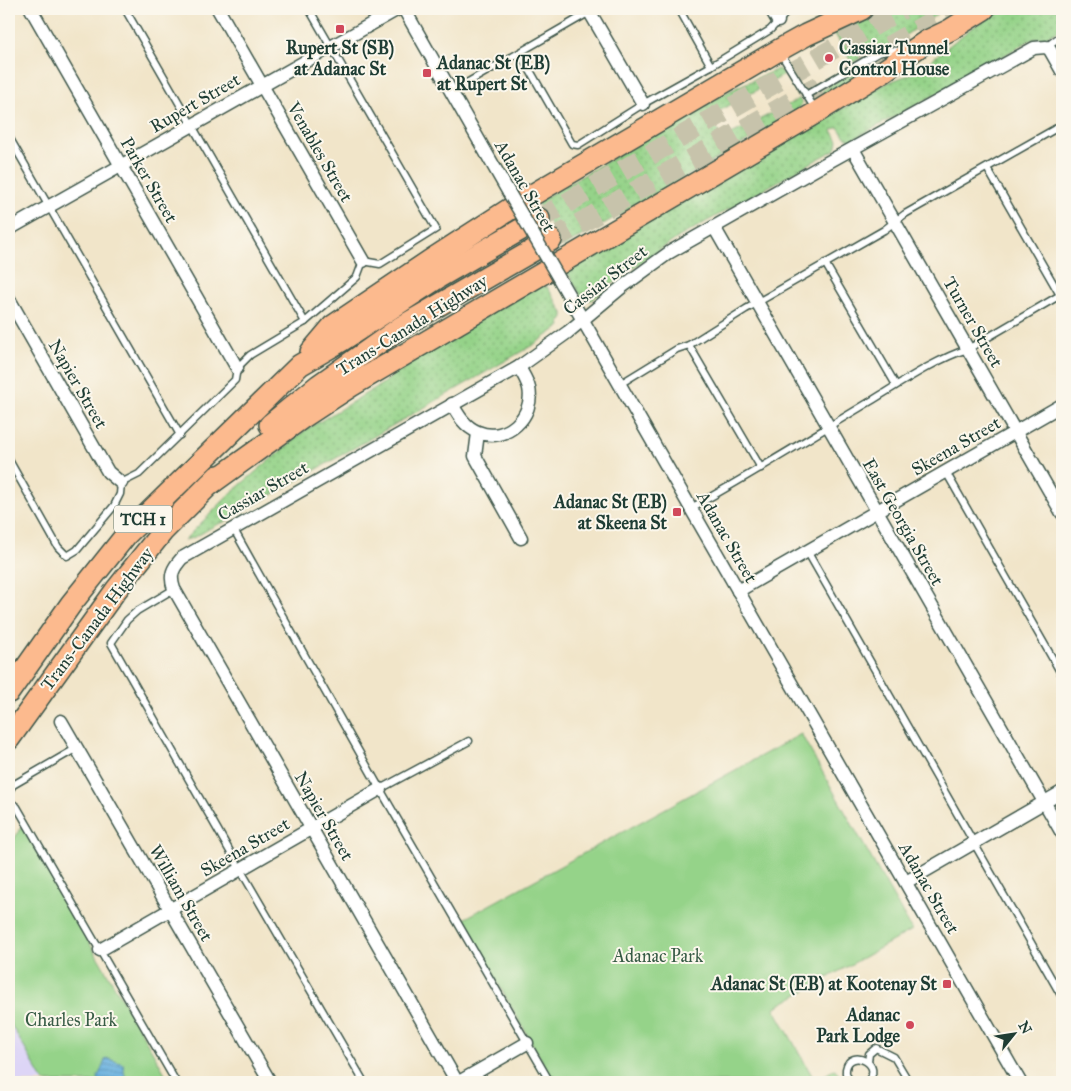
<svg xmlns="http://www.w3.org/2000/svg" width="1071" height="1091" font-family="'IM FELL Great Primer',serif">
	<defs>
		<pattern id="grass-dots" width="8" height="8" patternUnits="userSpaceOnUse" patternTransform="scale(1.25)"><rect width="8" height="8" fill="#95d389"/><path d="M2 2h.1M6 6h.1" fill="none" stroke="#79ac71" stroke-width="1.8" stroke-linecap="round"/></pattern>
		<pattern id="water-rules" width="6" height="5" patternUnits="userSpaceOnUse" patternTransform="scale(1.25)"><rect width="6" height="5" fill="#67b0df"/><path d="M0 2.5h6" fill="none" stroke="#5490b6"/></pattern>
	</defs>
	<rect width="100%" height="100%" fill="#fbf7ec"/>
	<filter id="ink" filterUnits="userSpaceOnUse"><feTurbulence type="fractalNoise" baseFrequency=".02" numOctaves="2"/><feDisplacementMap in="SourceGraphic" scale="10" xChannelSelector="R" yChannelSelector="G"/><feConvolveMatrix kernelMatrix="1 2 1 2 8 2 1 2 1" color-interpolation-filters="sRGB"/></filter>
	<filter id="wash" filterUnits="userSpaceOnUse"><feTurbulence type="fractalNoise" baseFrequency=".0096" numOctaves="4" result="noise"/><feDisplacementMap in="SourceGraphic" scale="20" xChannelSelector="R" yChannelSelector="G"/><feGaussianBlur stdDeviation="1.12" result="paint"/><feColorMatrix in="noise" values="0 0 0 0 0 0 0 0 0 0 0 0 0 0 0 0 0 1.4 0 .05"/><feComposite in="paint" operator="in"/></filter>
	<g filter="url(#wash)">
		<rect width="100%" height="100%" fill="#f1e5c9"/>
		<polygon fill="#ddd5f6" points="9,1021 44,1082 9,1082"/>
		<g fill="url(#grass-dots)" stroke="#5a885e">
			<polygon points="885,9 945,9 895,42 873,51 852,63 834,32"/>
			<polygon points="1000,9 1062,9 1062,28 1044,38 1036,38 1029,41 948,88 851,140 844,136 838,127 832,130 838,141 836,149 679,237 630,270 592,300 585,300 582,298 565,268 887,83 916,72 969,30"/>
			<polygon points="885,55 870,68 827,96 819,96 823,90 829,86 880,56"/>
			<polygon points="778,69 786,74 710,116 722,139 801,98 802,103 797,113 563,247 537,202 731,90"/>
			<path d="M542 284 545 288 546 285 563 313V317L560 322 561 326 533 345 225 522C210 525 200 538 184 540L232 492 304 431 387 381 405 363Z"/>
		</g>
		<g fill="#95d389" stroke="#5a885e">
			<polygon points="801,734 912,930 774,1008 815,1081 835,1069 843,1082 554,1082 462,920"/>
			<polygon points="22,826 170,1082 44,1082 9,1021 9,848"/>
		</g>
		<polygon fill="url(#water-rules)" stroke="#43768a" points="106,1058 123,1064 126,1082 99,1082 98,1077"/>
	</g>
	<g filter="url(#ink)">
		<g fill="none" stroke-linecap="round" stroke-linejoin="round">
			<g stroke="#c7c3ab" stroke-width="21" stroke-dasharray="21 11" stroke-linecap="butt">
				<polyline points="861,62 954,9"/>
				<polyline points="539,219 902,9"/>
				<polyline points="551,240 828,81"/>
			</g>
			<g stroke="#3e564a" stroke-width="9">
				<g id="service">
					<polyline points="125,9 305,322"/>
					<polyline points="679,9 711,66"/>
					<polyline points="1046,47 1062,35"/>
					<polyline points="520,53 572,144 578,145 643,104 711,66 770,30 788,11 792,9"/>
					<polyline points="781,54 815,109"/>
					<polyline points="451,92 595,9"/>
					<polyline points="806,95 878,53 889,50 901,51"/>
					<polyline points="9,137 180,435"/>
					<polyline points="987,168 1060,295"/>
					<polyline points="825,263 896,385"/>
					<polyline points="689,345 761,468"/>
					<polyline points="620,384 677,349 689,345 746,309 884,230 905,214 1062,125"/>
					<polyline points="9,460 58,547 67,556 77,550 114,506 120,494 121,483 139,474 235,380 237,368 250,355 305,322 357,277 363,261 380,264 436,229 309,9"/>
					<polyline points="946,472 1062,675"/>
					<path d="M691 508C752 474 811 437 871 401 899 384 938 358 968 349L1062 294"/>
					<polyline points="233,528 380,789 550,1082"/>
					<polyline points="807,551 1062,997"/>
					<polyline points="174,589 137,611 127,620 111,643 240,869 364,1082"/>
					<polyline points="380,789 469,741"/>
					<polyline points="9,791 13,785 77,748"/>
					<polyline points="9,801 17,807 176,1082"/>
					<polyline points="868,1062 869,1054 876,1048 894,1057 909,1082"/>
					<path d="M852 1082C848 1079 845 1075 846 1069 850 1046 887 1066 866 1082"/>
				</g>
			</g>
			<g stroke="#3e564a" stroke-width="15">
				<g id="minor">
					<polyline points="31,9 237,368"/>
					<polyline points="218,9 363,261"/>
					<polyline points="404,9 509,193"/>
					<polyline points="588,9 643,104"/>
					<polyline points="771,9 778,21"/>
					<polyline points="853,149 1062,513"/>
					<polyline points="714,227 1062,833"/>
					<polyline points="9,229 398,9"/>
					<polyline points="561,282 1020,1082"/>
					<polyline points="9,299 108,472 121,483"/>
					<path d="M452 404C458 415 465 427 478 432 506 444 535 416 529 388 527 380 522 373 519 367"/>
					<polyline points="478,433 475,456 521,538"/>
					<polyline points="738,591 1062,405"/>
					<polyline points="61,721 270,1082"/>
					<polyline points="906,882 1062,792"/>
					<polyline points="100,950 380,789"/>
					<path d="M457 1082 174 589C169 575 173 568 182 558L519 367 568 332 622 287 670 252 823 165 1034 48 1046 47 1050 50 1062 71"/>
					<polyline points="459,1082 527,1043"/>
				</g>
			</g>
			<g stroke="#3e564a" stroke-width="24">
				<g id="motorway">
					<polyline points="311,352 333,326 431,260 527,198 779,50 806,35 862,9"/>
					<polyline points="270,425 319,385 401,327 551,240"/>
					<polyline points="209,485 302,418 351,386 817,112 882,72 927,41 950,30 984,9"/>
					<polyline points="9,692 71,604 126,535 300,365 341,341 439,277 539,219"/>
					<polyline points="9,739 116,590 163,531 218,476"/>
				</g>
			</g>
			<use href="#service" stroke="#fff" stroke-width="6"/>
			<use href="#minor" stroke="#fff" stroke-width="12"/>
			<use href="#motorway" stroke="#fcba8e" stroke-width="21"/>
			<g stroke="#3e564a" stroke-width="15" stroke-linecap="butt">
				<polyline id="minor-bridge" points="509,193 561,282"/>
			</g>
			<use href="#minor-bridge" stroke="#fff" stroke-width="12"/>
		</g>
	</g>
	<g fill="#d1495b" stroke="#fbf7ec" stroke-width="2">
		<rect x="335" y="24" width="10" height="10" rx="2.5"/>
		<circle cx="829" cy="58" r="5"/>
		<rect x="422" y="68" width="10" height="10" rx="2.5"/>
		<rect x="672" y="507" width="10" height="10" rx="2.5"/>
		<rect x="942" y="979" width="10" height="10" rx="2.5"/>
		<circle cx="910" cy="1025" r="5"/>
	</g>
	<g text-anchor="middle" stroke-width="4" stroke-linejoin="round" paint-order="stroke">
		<rect fill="#fbf7ec" stroke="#61756b" stroke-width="1" x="114" y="505.5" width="58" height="27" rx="4"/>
		<g font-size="16" font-weight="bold" fill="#1f3d34">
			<text x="143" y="525">TCH 1</text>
		</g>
		<g font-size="18" font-weight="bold" fill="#1f3d34" stroke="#fbf7ec" text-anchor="end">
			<text x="340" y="54" text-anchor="middle">Rupert St (SB)<tspan x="340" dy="21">at Adanac St</tspan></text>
			<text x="839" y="54" text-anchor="start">Cassiar Tunnel<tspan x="839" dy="21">Control House</tspan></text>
			<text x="437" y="69" text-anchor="start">Adanac St (EB)<tspan x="437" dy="21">at Rupert St</tspan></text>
			<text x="667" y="508">Adanac St (EB)<tspan x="667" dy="21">at Skeena St</tspan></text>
			<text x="937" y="990">Adanac St (EB) at Kootenay St</text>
			<text x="900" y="1021">Adanac<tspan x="900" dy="21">Park Lodge</tspan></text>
		</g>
		<g font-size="18" fill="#1f3d34" stroke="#fbf7ec">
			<text transform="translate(195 103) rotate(-30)" y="6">Rupert Street</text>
			<text transform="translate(320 152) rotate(60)" y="6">Venables Street</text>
			<text transform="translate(149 180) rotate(60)" y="6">Parker Street</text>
			<text transform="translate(525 186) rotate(60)" y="6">Adanac Street</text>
			<text transform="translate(605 280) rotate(-38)" y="6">Cassiar Street</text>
			<text transform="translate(973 322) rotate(60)" y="6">Turner Street</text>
			<text transform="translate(412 325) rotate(-32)" y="6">Trans-Canada Highway</text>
			<text transform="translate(78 384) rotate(60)" y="6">Napier Street</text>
			<text transform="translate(956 446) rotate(-30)" y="6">Skeena Street</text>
			<text transform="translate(263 491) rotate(-30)" y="6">Cassiar Street</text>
			<text transform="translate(903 522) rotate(60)" y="6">East Georgia Street</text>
			<text transform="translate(727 537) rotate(60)" y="6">Adanac Street</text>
			<text transform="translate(97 619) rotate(-53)" y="6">Trans-Canada Highway</text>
			<text transform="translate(324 816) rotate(60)" y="6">Napier Street</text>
			<text transform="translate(245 847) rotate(-30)" y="6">Skeena Street</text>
			<text transform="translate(929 888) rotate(60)" y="6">Adanac Street</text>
			<text transform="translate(181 893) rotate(60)" y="6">William Street</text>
		</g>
		<g font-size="18" fill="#375b45" stroke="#fbf7ec">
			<text x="658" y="962">Adanac Park</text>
			<text x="71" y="1026">Charles Park</text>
		</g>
	</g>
	<rect width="1071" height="1091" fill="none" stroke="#fbf7ec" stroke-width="30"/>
	<g transform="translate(1014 1034) rotate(60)" stroke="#fbf7ec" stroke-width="4" paint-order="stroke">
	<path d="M0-4L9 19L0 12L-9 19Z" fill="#1f3d34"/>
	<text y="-8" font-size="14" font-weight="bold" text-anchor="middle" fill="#1f3d34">N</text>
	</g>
</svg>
